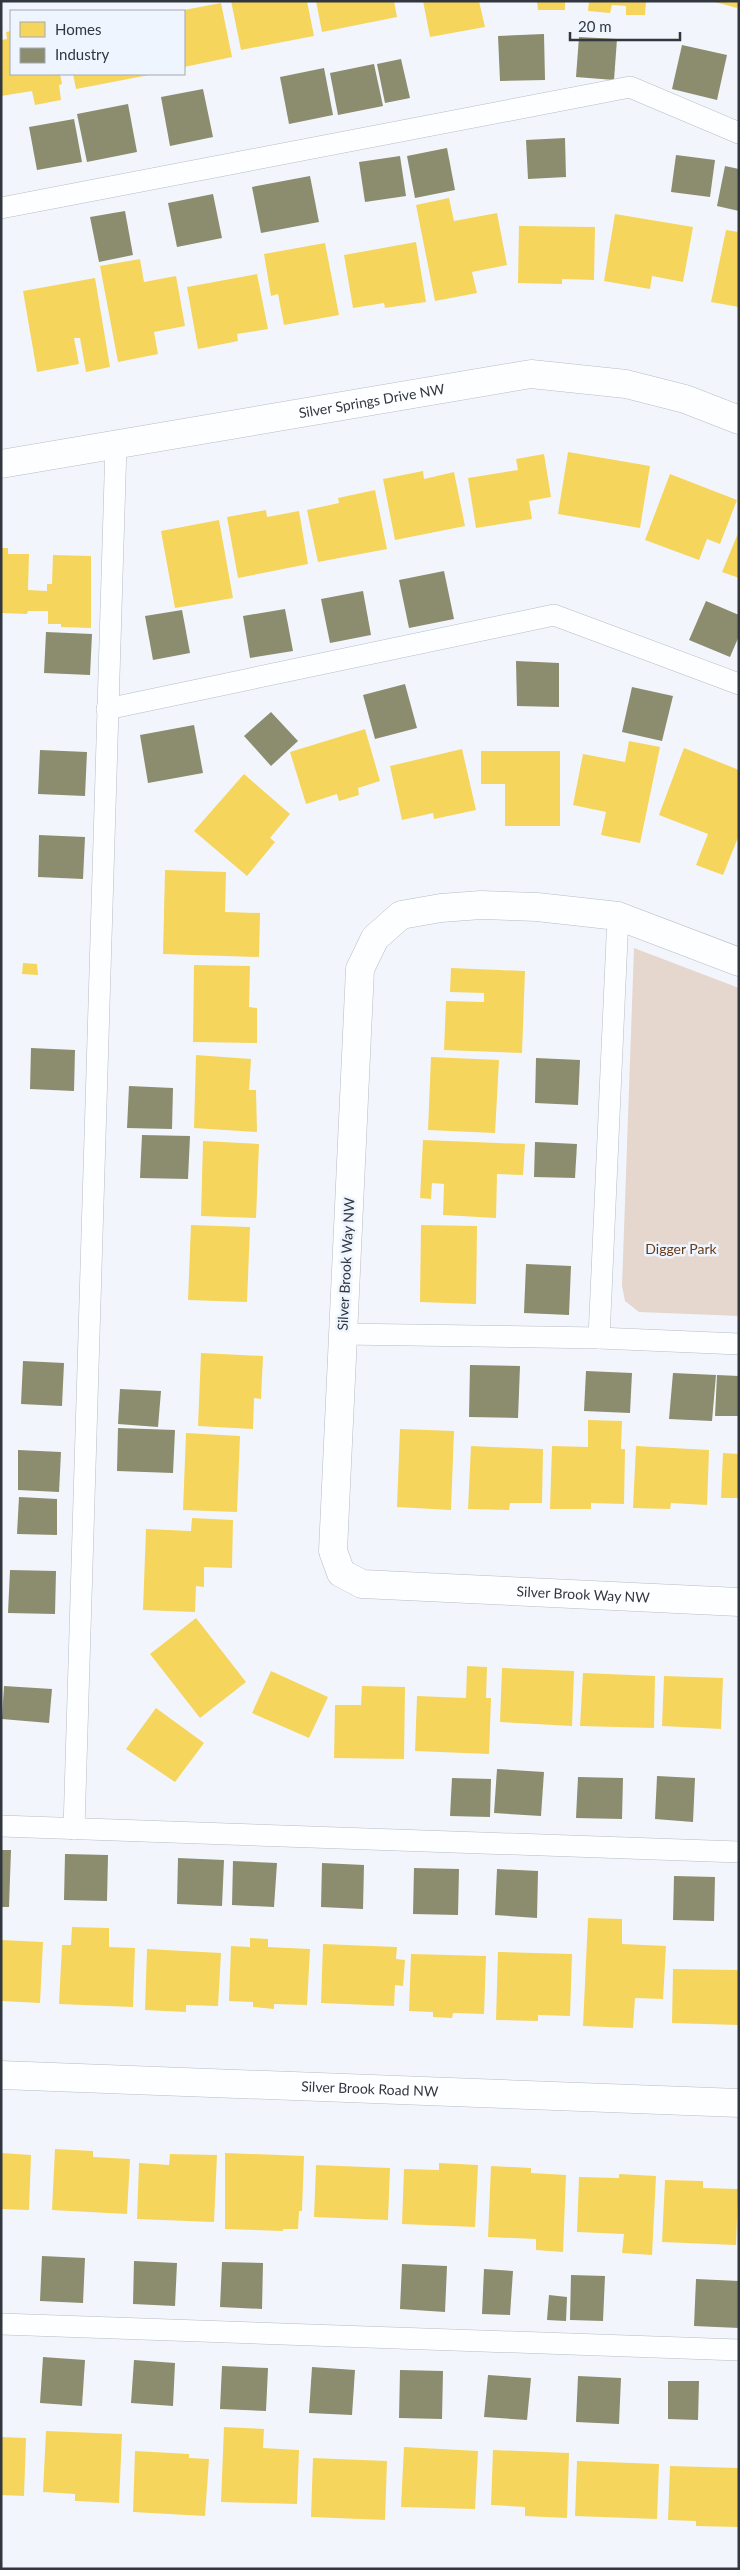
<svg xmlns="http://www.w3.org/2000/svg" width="740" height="2570" font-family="Lato,sans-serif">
	<rect width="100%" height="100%" fill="#f2f6fc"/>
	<polygon fill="#e5d7ce" points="634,948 739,988 739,1316 639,1312 625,1301 622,1286"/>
	<g fill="#f6d55c">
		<polygon points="231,1 307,1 314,36 241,50"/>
		<polygon points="316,1 394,1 397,17 322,32"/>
		<polygon points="423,1 479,1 485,27 430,37"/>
		<polygon points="537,1 565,1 565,10 538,10"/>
		<polygon points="589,1 646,1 645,15 626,15 626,6 612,5 610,13 588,11"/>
		<polygon points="711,1 739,1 737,8"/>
		<polygon points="221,3 232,57 184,67 184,10"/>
		<polygon points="11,31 11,74 60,74 62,84 59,85 61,100 35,105 32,91 1,96 1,40 7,39 6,32"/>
		<polygon points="73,74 149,74 149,75 76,89"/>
		<polygon points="449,198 454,221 497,213 507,265 472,272 477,293 435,301 416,205"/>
		<polygon points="615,214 693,227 683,282 652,276 650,289 604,281"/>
		<polygon points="519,226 595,227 594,280 562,279 562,284 518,283"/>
		<polygon points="726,230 739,232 739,307 711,302"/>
		<polygon points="416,242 426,302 385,308 384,303 353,308 344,255"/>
		<polygon points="325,243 339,315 284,325 278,294 271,296 264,254"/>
		<polygon points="140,259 144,282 176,276 185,326 154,332 158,354 118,362 100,266"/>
		<polygon points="257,274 268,329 237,334 238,341 198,349 187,287"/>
		<polygon points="95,278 110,367 86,372 80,338 74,338 79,364 37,372 23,291"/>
		<polygon points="568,452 650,466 640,528 558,514"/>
		<polygon points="544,454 551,497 529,501 532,519 476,528 468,478 518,470 516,459"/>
		<polygon points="423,471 424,479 454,472 465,526 395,540 383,479"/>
		<polygon points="670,474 737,500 720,544 707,539 699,560 645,540"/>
		<polygon points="375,490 387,549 318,562 307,510 339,503 338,498"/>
		<polygon points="266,510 267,517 299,511 308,564 238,578 227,517"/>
		<polygon points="219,520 233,598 175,608 161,531"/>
		<polygon points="739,531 739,578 722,572"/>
		<polygon points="1,548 8,548 8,554 29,554 28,590 47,591 47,584 52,584 53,555 91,556 91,628 61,627 61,624 48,624 48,611 28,611 27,614 1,613"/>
		<polygon points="365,729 380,781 358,788 359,795 339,801 337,794 306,804 290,752"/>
		<polygon points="629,741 660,747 640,843 601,835 606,812 573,805 583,754 625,762"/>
		<polygon points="684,748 739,770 739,835 723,875 696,865 708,834 659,815"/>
		<polygon points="462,749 476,810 434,819 433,813 402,820 390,766"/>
		<polygon points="481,751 560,751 560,826 505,826 505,784 481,784"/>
		<polygon points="244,774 290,814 270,838 275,842 247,876 194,831"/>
		<polygon points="165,870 226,872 225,912 260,913 259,957 163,954"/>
		<polygon points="23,963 37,964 38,975 22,974"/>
		<polygon points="194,965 250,966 249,1007 257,1008 257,1043 193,1042"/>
		<polygon points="451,968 525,971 522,1053 444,1050 446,1001 484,1002 484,993 450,992"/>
		<polygon points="196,1055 251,1059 249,1090 256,1090 257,1132 194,1128"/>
		<polygon points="431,1057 499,1060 495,1133 428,1130"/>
		<polygon points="423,1140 525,1144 523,1175 497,1174 496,1218 443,1215 444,1184 432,1183 431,1199 420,1198"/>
		<polygon points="203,1141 259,1144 256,1218 201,1216"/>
		<polygon points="191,1225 250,1227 247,1302 188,1300"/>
		<polygon points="421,1225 477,1226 476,1304 420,1302"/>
		<polygon points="201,1353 263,1356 261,1399 254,1398 253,1429 198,1426"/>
		<polygon points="588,1420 622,1421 621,1449 625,1449 624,1504 591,1503 591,1509 550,1509 552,1446 588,1447"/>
		<polygon points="400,1429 454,1431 451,1510 397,1507"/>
		<polygon points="186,1433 240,1436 237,1512 183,1510"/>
		<polygon points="471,1446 543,1449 542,1503 510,1503 509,1510 468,1509"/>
		<polygon points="636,1446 709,1450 707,1505 671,1503 670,1509 633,1508"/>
		<polygon points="723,1453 739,1454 739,1498 721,1498"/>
		<polygon points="192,1518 233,1520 232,1568 204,1567 204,1587 196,1586 195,1612 143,1610 146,1529 191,1531"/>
		<polygon points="196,1618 246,1682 200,1718 150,1654"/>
		<polygon points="467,1666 487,1667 486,1698 491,1698 489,1754 415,1751 417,1696 466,1698"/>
		<polygon points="502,1668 574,1671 572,1726 500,1722"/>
		<polygon points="271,1671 328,1697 309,1738 252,1713"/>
		<polygon points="583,1673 655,1676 654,1728 580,1726"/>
		<polygon points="664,1676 723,1678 721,1729 662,1726"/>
		<polygon points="362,1686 405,1687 404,1759 334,1758 335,1705 361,1705"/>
		<polygon points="156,1708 204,1743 175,1782 126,1749"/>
		<polygon points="588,1918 622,1919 622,1944 666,1946 663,1999 635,1998 633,2028 583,2026"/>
		<polygon points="72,1927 109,1928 109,1947 135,1948 133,2007 59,2004 62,1945 71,1945"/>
		<polygon points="250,1938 268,1939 268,1947 310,1949 307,2005 274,2004 274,2009 253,2007 253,2002 229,2001 231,1946 250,1947"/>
		<polygon points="1,1940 43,1942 40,2003 1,2001"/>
		<polygon points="323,1944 397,1947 396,1959 405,1960 403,1986 395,1985 394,2006 321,2003"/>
		<polygon points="147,1949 221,1953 218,2006 186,2005 186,2012 145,2010"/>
		<polygon points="498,1952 572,1954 570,2016 538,2015 538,2021 496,2020"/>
		<polygon points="411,1954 486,1956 484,2014 453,2013 452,2018 433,2017 433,2012 409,2011"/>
		<polygon points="673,1969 739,1970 739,2025 672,2023"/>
		<polygon points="55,2149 93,2151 93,2157 130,2159 127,2214 52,2210"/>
		<polygon points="1,2153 31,2155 29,2210 1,2209"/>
		<polygon points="225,2153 304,2156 302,2211 299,2211 298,2229 283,2229 283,2231 225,2229"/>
		<polygon points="170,2154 217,2155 214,2222 137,2219 139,2163 169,2165"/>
		<polygon points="439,2163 478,2165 475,2227 402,2224 404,2169 439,2170"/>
		<polygon points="316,2165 390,2168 388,2220 314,2217"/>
		<polygon points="491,2166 531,2168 531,2173 566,2175 563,2252 536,2250 536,2239 488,2237"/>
		<polygon points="619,2174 656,2176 652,2255 622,2253 624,2234 577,2232 579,2177 619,2178"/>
		<polygon points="665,2180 703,2181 703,2188 738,2189 736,2245 662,2242"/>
		<polygon points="224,2427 264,2429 263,2448 299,2450 297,2504 221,2502"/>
		<polygon points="46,2431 122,2434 119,2503 75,2501 75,2494 43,2492"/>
		<polygon points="1,2437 26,2438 24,2496 1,2495"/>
		<polygon points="404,2447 478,2451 475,2509 401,2507"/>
		<polygon points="493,2450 569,2453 567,2518 525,2516 525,2507 491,2505"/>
		<polygon points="135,2451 189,2454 189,2458 209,2459 205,2516 133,2512"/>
		<polygon points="313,2458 387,2461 385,2520 311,2517"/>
		<polygon points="577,2461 659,2464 657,2519 575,2516"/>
		<polygon points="670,2466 739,2468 739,2527 696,2526 696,2521 668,2520"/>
	</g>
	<g fill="#8c8c6e">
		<polygon points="544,34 545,80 500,81 498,36"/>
		<polygon points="579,37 617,39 614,80 576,77"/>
		<polygon points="682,45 727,55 717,100 672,89"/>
		<polygon points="401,59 410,98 385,103 377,64"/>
		<polygon points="374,64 383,106 338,115 330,73"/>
		<polygon points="324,68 333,115 289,124 280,77"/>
		<polygon points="203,89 213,137 170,146 161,97"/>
		<polygon points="128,104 137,152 87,162 77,114"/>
		<polygon points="74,119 82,162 37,170 29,127"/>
		<polygon points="565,138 566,177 528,179 526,140"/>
		<polygon points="447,148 455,190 415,198 407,156"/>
		<polygon points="676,155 715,160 710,197 671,192"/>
		<polygon points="400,156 406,196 365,202 359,162"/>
		<polygon points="725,166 739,169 739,211 717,206"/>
		<polygon points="310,176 319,222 261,233 252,187"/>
		<polygon points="213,194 222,238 177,247 168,203"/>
		<polygon points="125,211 133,255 99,262 90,217"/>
		<polygon points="444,571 454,619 409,628 399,580"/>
		<polygon points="363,591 371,635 330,643 321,599"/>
		<polygon points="706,601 739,615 739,636 730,657 689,640"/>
		<polygon points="285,609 293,651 250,658 243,616"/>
		<polygon points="182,610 190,653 153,660 145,616"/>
		<polygon points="46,632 92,634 90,675 44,673"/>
		<polygon points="516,661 559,663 559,707 517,706"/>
		<polygon points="405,684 417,728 375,739 363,695"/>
		<polygon points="632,687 673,696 662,741 622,732"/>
		<polygon points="271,712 298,741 271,766 244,736"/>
		<polygon points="194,725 203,773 148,783 140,735"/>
		<polygon points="40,750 87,752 85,796 38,794"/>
		<polygon points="39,835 85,837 83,879 38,877"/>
		<polygon points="31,1048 75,1050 74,1091 30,1089"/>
		<polygon points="536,1058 580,1060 578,1105 535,1103"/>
		<polygon points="129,1086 173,1088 172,1129 127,1128"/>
		<polygon points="142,1135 190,1136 188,1179 140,1178"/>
		<polygon points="535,1142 577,1144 575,1178 534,1177"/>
		<polygon points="526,1264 571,1266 569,1315 524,1313"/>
		<polygon points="23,1361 64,1363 62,1406 21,1404"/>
		<polygon points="470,1365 520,1366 518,1418 469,1417"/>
		<polygon points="586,1371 632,1373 630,1413 584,1411"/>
		<polygon points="673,1373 716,1375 712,1421 669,1419"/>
		<polygon points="717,1375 739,1376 739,1416 715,1416"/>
		<polygon points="120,1389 161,1391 158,1427 118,1424"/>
		<polygon points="118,1428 175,1430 173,1473 117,1471"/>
		<polygon points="18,1450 61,1452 59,1492 18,1490"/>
		<polygon points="19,1497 57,1499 57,1535 17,1534"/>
		<polygon points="10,1570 56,1571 55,1614 8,1613"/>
		<polygon points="4,1686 52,1689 49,1723 2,1719"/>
		<polygon points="497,1769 544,1772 541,1816 494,1813"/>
		<polygon points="657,1776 695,1778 693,1822 655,1819"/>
		<polygon points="578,1777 623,1778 622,1819 576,1818"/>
		<polygon points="452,1778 491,1779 490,1817 450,1816"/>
		<polygon points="1,1850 11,1850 9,1907 1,1907"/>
		<polygon points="65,1854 108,1855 107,1901 64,1900"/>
		<polygon points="178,1858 224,1860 222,1906 177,1904"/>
		<polygon points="233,1861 277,1863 274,1907 232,1905"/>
		<polygon points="322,1863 364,1865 363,1909 321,1907"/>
		<polygon points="414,1868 459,1869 458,1915 413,1914"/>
		<polygon points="497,1869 538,1871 537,1918 495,1915"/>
		<polygon points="674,1876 715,1877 714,1921 673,1920"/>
		<polygon points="42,2256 85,2258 83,2303 40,2301"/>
		<polygon points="134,2261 177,2263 175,2306 133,2304"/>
		<polygon points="222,2262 263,2263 262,2309 220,2307"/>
		<polygon points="402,2264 447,2266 445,2312 400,2309"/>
		<polygon points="484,2269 513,2271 510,2315 482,2314"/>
		<polygon points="571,2275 605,2276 603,2321 570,2320"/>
		<polygon points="696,2279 739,2281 739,2328 694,2326"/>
		<polygon points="549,2295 567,2297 566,2321 547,2320"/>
		<polygon points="43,2357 85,2360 82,2406 40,2403"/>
		<polygon points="134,2360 175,2363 173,2406 131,2403"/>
		<polygon points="222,2366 268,2368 266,2411 220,2409"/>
		<polygon points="312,2367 355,2370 352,2415 309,2413"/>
		<polygon points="400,2370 443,2371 442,2419 399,2418"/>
		<polygon points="488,2375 531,2378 527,2420 484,2417"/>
		<polygon points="578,2376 621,2378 619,2424 576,2422"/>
		<polygon points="668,2381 699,2381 698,2420 668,2419"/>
	</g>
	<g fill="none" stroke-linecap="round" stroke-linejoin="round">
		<g stroke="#b7bcc3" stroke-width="22">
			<g id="service">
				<polyline points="1,208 630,87 739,133"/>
				<polyline points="107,709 554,615 739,684"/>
				<polyline points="342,1334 599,1338 739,1344"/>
				<polyline points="599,1338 618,916"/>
				<polyline points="1,1826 739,1852"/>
				<polyline points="74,1829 116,445"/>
				<polyline points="1,2324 739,2350"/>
			</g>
		</g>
		<g stroke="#b7bcc3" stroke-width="29">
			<g id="minor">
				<path id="s1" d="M1 464 531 374 626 384 685 399 739 420"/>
				<path id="s2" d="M739 962 618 916 537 907 481 905 441 908 401 915 375 938 360 969 333 1551 341 1573 362 1584 739 1602"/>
				<path id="s3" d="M1 2075 739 2103"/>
			</g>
		</g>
		<use href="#service" stroke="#fdfeff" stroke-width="21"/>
		<use href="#minor" stroke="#fdfeff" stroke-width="28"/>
	</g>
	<g text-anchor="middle" stroke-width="5" stroke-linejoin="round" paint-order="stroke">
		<g font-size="14" fill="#31363f" stroke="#eff5ff">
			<text dy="5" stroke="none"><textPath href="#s1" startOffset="376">Silver Springs Drive NW</textPath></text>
			<text transform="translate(346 1264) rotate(-87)" y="5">Silver Brook Way NW</text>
			<text dy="5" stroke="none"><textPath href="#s2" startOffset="1268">Silver Brook Way NW</textPath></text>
			<text dy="5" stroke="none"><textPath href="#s3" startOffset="369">Silver Brook Road NW</textPath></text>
		</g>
		<g font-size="14" fill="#683b17" stroke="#eff5ff">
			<text x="681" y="1254">Digger Park</text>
		</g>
	</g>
	<rect width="740" height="2570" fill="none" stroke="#31363f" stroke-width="5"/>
	<rect x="10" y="10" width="175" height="65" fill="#eff5ff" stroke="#a3a9b2"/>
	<rect x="20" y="22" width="25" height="15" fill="#f6d55c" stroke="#a3a9b2"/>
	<text x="55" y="35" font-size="15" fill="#31363f">Homes</text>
	<rect x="20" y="48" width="25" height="15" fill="#8c8c6e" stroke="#a3a9b2"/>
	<text x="55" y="60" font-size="15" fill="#31363f">Industry</text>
	<path d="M570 32v8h110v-8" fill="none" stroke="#31363f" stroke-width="2.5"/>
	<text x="578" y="32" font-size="15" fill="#31363f" stroke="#eff5ff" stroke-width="4" paint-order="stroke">20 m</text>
</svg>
